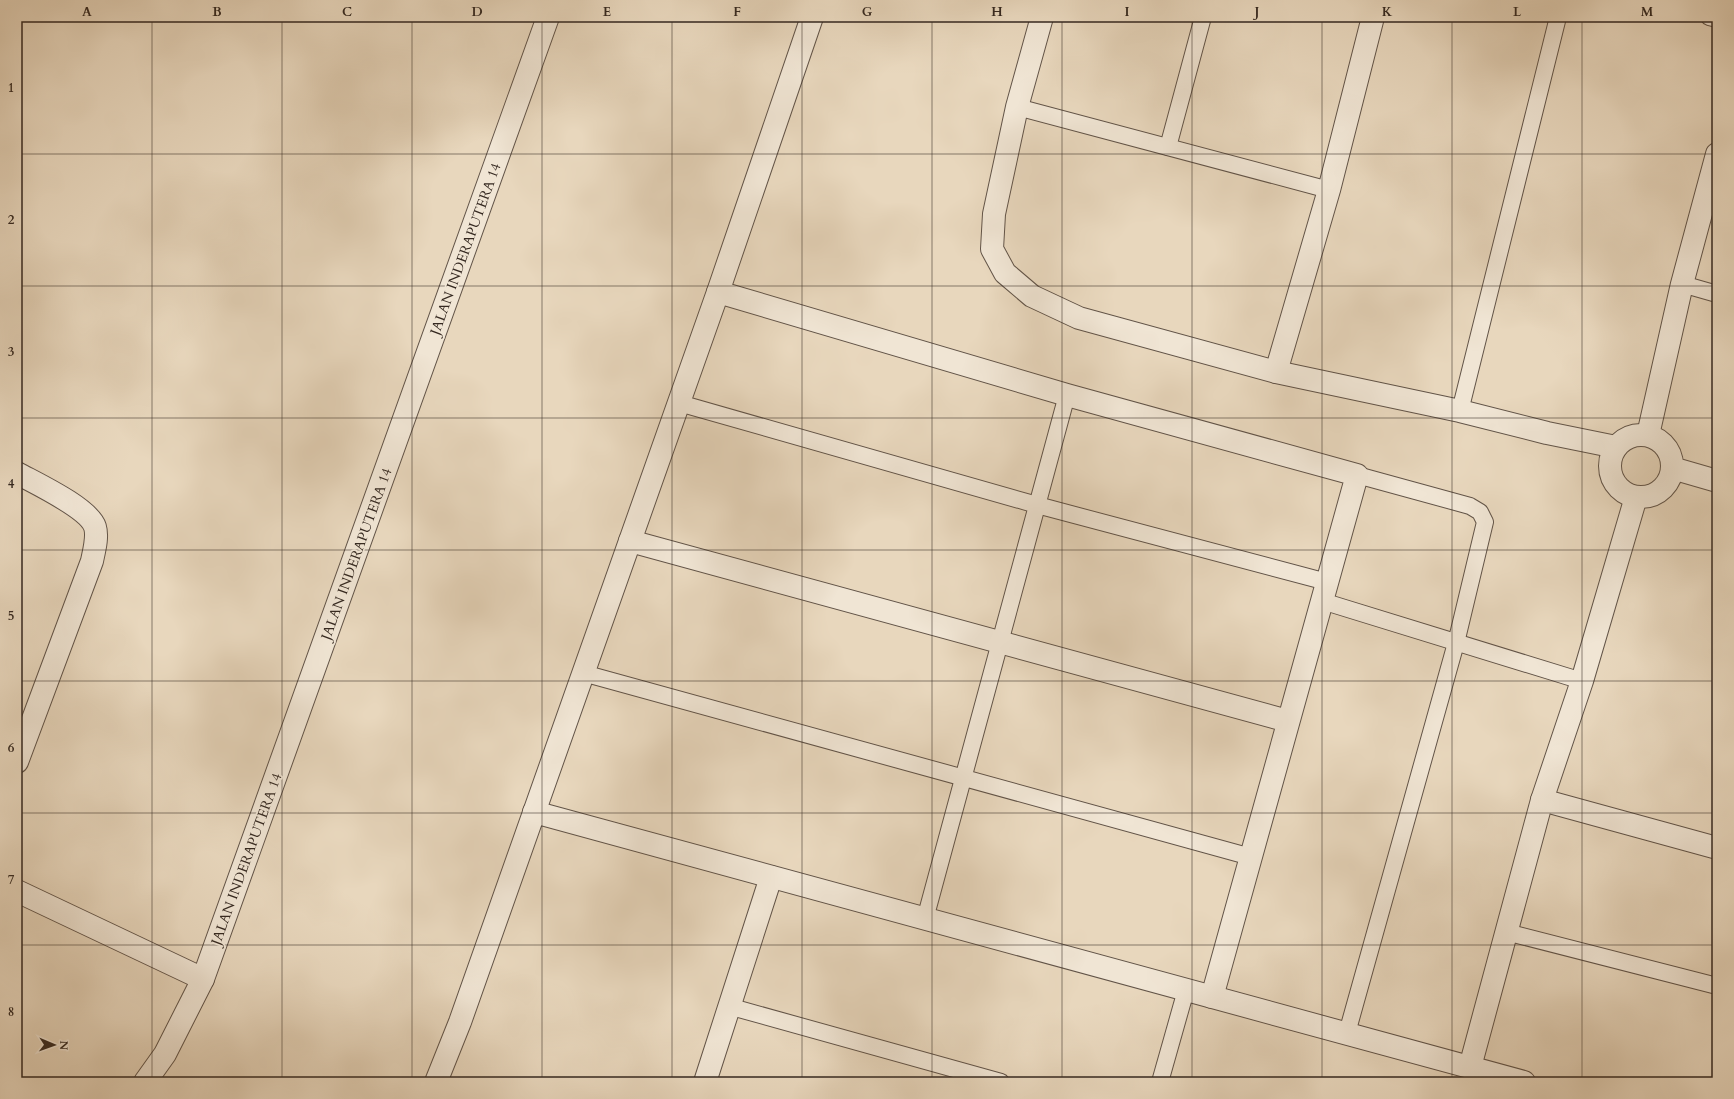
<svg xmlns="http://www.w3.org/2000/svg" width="1734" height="1099" font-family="Cardo,serif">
	<rect width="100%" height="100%" fill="#e8d7bd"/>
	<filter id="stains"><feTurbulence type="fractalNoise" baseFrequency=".005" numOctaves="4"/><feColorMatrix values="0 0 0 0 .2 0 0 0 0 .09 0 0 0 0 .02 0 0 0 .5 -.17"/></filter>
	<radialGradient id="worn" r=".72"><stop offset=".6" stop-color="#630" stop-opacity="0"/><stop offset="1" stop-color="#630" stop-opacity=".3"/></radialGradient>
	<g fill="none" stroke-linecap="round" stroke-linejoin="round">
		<g stroke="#625448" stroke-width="18">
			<g id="service">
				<polyline points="1709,17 1717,19"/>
				<polyline points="1017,107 1329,190"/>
				<polyline points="1168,147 1203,17"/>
				<polyline points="1682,284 1717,294"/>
				<polyline points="679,403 1037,505 1327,582"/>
				<polyline points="1460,411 1558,17"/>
				<polyline points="1322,601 1582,681"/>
				<polyline points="583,673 1251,857"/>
				<polyline points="925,919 1067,395"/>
				<polyline points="1506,932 1717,986"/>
				<polyline points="728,1006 1001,1082"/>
				<polyline points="1347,1033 1456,643 1485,522 1480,512 1470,506 1357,475"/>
				<polyline points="1160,1082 1186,990"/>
			</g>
		</g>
		<g stroke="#625448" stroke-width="24">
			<g id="minor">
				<polyline points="718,292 1067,395 1357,475 1212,997"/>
				<polyline points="1276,372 1329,190 1373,17"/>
				<polyline points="1648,435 1682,284 1717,154"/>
				<path d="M17 473C35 483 89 508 95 527 98 537 94 551 92 561L17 762"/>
				<polyline points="630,541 1288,721"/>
				<polyline points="1542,800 1717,848"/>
				<polyline points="534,812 1524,1082"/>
				<polyline points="17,891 203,979"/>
				<polyline points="1470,1067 1542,800 1582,681 1636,497"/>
				<polyline points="145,1082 165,1054 203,979 548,17"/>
				<polyline points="436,1082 460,1022 718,292 812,17"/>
				<polyline points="705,1082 771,877"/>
			</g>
		</g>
		<g stroke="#625448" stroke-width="24">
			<g id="tertiary">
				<polyline points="1042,17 1017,107 994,214 992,249 1005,273 1032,296 1079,318 1276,372 1460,411 1547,433 1616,447"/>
				<circle cx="1641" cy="466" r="31"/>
				<polyline points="1672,468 1717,481"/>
			</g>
		</g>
		<use href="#service" stroke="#f0e5d4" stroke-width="16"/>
		<use href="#minor" stroke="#f0e5d4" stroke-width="22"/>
		<use href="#tertiary" stroke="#f0e5d4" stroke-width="22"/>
	</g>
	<path fill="none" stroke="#352921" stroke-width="1" stroke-opacity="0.55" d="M152 17V1082M282 17V1082M412 17V1082M542 17V1082M672 17V1082M802 17V1082M932 17V1082M1062 17V1082M1192 17V1082M1322 17V1082M1452 17V1082M1582 17V1082M17 154H1717M17 286H1717M17 418H1717M17 550H1717M17 681H1717M17 813H1717M17 945H1717"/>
	<g text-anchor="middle" stroke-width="3.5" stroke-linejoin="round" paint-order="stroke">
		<g font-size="14" fill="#352921" stroke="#f0e5d4">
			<text transform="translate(465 249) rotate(-70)" y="5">JALAN INDERAPUTERA 14</text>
			<text transform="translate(356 554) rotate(-70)" y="5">JALAN INDERAPUTERA 14</text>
			<text transform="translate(246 859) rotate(-70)" y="5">JALAN INDERAPUTERA 14</text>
		</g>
	</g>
	<rect width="1734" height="1099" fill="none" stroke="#e8d7bd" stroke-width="44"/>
	<g transform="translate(54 1045) rotate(92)" stroke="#f0e5d4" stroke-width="3" paint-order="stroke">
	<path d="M0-3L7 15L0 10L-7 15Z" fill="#352921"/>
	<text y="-6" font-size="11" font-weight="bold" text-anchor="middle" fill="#352921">N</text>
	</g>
	<rect x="22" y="22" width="1690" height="1055" fill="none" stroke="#352921" stroke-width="1.5"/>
	<g font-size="13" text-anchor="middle" font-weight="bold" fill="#352921">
		<text x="87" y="16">A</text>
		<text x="217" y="16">B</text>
		<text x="347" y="16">C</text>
		<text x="477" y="16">D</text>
		<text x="607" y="16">E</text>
		<text x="737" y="16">F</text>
		<text x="867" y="16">G</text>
		<text x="997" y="16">H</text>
		<text x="1127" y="16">I</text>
		<text x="1257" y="16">J</text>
		<text x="1387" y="16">K</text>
		<text x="1517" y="16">L</text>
		<text x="1647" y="16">M</text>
		<text x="11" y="92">1</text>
		<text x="11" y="224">2</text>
		<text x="11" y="356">3</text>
		<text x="11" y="488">4</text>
		<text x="11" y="620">5</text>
		<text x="11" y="752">6</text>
		<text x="11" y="884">7</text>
		<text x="11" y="1016">8</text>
	</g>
	<rect width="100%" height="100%" filter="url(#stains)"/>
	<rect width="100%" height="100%" fill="url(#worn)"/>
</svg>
